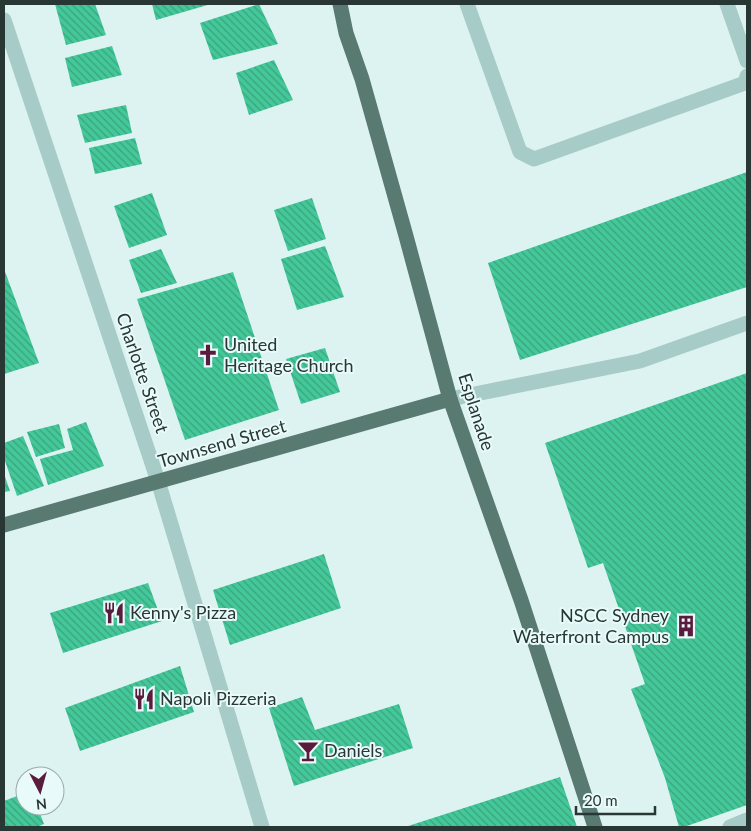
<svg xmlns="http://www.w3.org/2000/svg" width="751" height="831" font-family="Lato,sans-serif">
	<defs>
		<pattern id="building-back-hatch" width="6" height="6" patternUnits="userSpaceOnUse" patternTransform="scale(1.25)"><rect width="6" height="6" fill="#44c89a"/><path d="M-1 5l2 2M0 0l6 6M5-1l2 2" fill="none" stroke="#39a37e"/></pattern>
	</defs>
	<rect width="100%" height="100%" fill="#dcf3f1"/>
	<g fill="url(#building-back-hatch)">
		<polygon points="55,4 95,4 106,35 66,45"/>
		<polygon points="152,4 211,4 156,20"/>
		<polygon points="259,4 278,44 213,60 200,23"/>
		<polygon points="112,46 122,75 72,87 65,58"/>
		<polygon points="274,60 293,100 249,115 236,73"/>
		<polygon points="126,105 132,133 85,143 77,115"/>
		<polygon points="135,138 142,164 95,174 89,148"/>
		<polygon points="747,172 747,287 520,360 488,263"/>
		<polygon points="152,193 167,235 129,248 114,206"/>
		<polygon points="312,198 326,239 288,251 274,210"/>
		<polygon points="325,246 344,297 297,310 281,259"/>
		<polygon points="161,249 177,283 141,293 129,260"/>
		<polygon points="4,269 39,363 4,374"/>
		<polygon points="233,272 279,410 185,440 137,299"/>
		<polygon points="325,348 340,392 301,404 286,359"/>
		<polygon points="747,373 747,805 684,827 679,827 665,778 631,689 645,684 603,563 588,568 545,443"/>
		<polygon points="86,422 104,466 48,485 40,459 73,450 67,429"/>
		<polygon points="59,424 65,448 36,457 27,432"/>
		<polygon points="23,436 44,486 17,496 4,458 4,443"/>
		<polygon points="4,474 10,491 4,492"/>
		<polygon points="324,554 341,608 230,645 213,590"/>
		<polygon points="148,583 162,621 63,653 50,613"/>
		<polygon points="180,666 194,712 80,751 65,708"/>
		<polygon points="302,697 315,730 399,704 413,748 294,786 269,708"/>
		<polygon points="560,777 577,827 405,827"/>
		<polygon points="25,793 25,806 37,806 44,824 37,827 4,827 4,801"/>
	</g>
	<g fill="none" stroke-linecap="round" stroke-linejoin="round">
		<g stroke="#a7cbc6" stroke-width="15">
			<polyline points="467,4 520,152 534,159 745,83 747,76"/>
			<polyline points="727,4 747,61"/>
			<polyline points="4,20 158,481 262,827"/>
			<polyline points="450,399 640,361 747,323"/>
			<polyline points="730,827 747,820"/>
		</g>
		<g stroke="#597a71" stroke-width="15">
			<polyline points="340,4 346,33 362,79 406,236 450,399 521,600 595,827"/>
			<polyline points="4,525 450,399"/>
		</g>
	</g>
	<defs>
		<g id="church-bare" transform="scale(1.725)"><path d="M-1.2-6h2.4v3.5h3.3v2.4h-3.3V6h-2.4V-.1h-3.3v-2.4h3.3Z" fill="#5a1c3d" stroke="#e8faf9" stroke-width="2.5" paint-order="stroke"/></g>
		<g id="restaurant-bare" transform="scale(1.725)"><path d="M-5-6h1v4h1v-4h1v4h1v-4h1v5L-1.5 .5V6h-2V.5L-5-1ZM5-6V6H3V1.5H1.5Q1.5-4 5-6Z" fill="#5a1c3d" stroke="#e8faf9" stroke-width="2.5" paint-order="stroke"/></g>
		<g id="building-bare" transform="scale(1.725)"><path d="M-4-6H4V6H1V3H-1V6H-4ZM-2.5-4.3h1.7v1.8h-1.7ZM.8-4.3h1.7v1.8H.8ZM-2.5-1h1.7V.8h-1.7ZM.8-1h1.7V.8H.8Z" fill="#5a1c3d" stroke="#e8faf9" stroke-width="2.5" paint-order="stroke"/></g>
		<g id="bar-bare" transform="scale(1.725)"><path d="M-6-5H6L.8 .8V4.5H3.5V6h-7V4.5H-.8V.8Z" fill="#5a1c3d" stroke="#e8faf9" stroke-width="2.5" paint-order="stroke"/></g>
	</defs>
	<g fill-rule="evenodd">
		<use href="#church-bare" x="208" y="355"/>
		<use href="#restaurant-bare" x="114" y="613"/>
		<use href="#building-bare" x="686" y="626"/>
		<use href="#restaurant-bare" x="144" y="699"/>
		<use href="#bar-bare" x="308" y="751"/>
	</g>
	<g text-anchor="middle" stroke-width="4" stroke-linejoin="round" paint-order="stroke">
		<g font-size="18" fill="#283733" stroke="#e8faf9" text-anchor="start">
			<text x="224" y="351">United<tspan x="224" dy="21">Heritage Church</tspan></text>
			<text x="130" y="619">Kenny's Pizza</text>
			<text x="669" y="622" text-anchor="end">NSCC Sydney<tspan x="669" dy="21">Waterfront Campus</tspan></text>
			<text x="160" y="705">Napoli Pizzeria</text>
			<text x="324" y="757">Daniels</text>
		</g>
		<g font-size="18" fill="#283733" stroke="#e8faf9">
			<text transform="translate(142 373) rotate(71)" y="6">Charlotte Street</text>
			<text transform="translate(476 412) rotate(72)" y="6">Esplanade</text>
			<text transform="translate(222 444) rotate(-16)" y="6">Townsend Street</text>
		</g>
	</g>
	<rect width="751" height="831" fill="none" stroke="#283733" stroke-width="10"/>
	<g transform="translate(40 791) rotate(174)"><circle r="24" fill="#e8faf9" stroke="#9bacaa"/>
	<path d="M0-4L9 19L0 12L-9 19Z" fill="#5a1c3d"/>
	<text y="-8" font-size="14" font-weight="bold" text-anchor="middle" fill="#283733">N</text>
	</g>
	<path d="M576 806v8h79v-8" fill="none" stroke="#283733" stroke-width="2.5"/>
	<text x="584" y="806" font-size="15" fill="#283733" stroke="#e8faf9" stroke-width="4" paint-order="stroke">20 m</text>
</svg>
